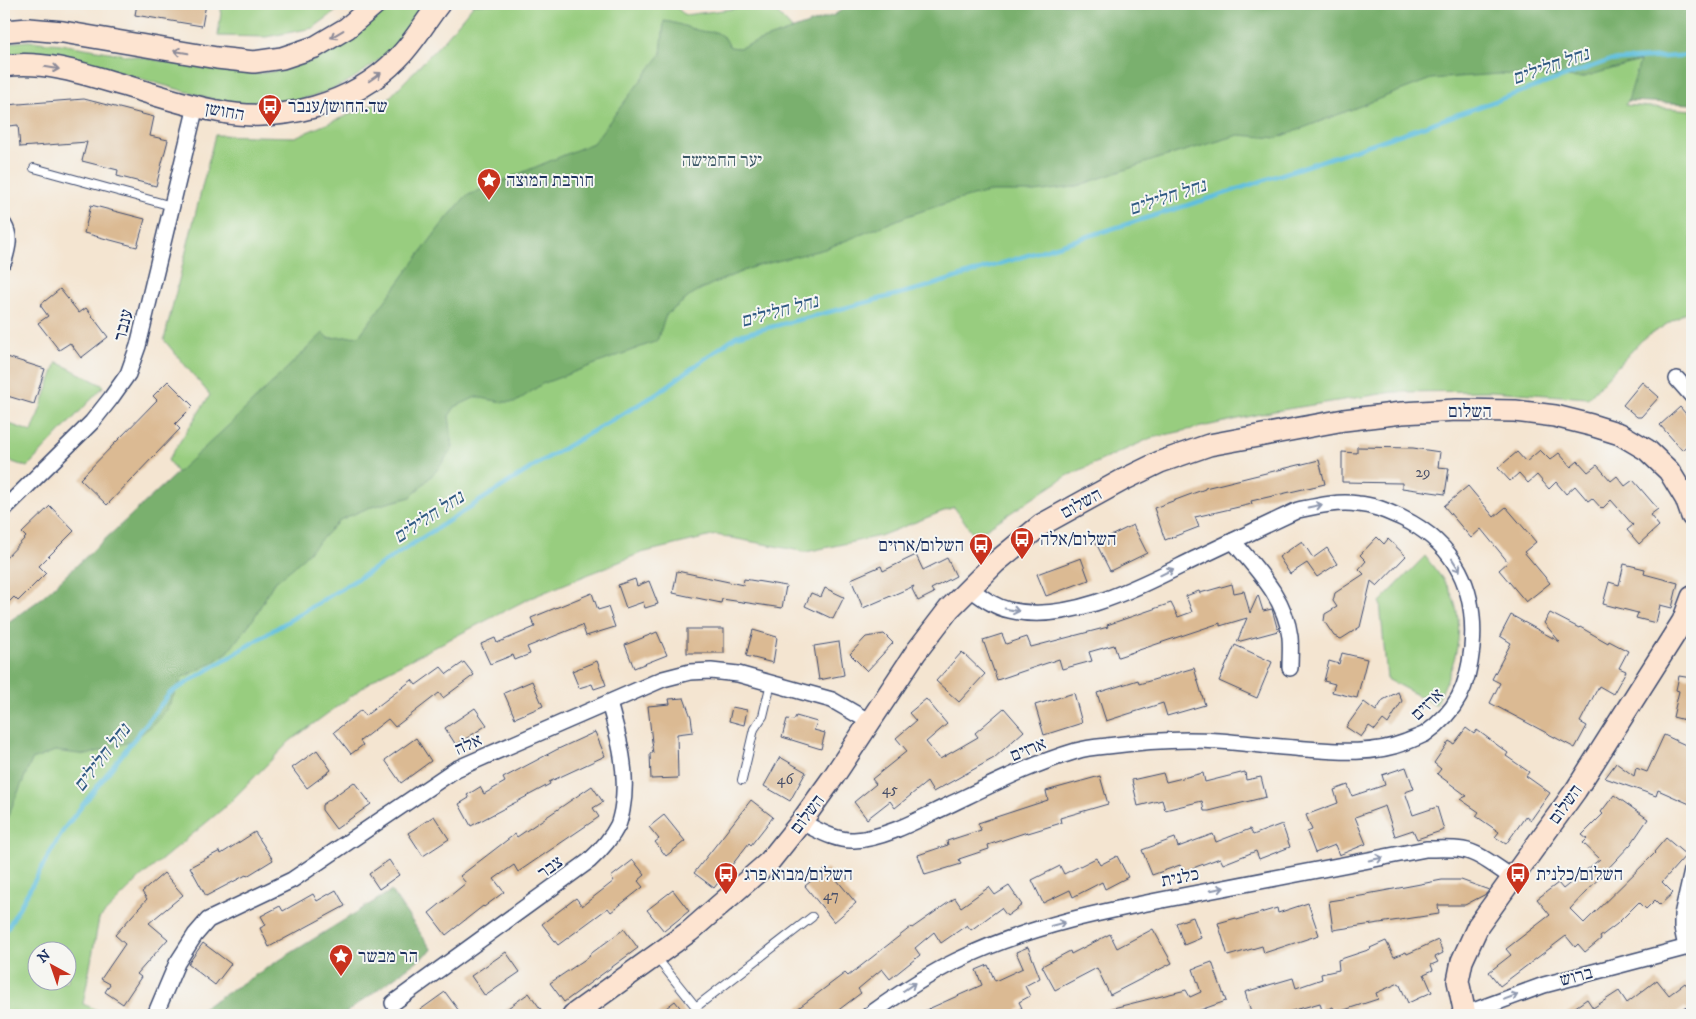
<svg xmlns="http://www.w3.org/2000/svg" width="1696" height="1019" font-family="'IM FELL DW Pica','Frank Ruhl Libre',serif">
	<rect width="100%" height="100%" fill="#f6f6f2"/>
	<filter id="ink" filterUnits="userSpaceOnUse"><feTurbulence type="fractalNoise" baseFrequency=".02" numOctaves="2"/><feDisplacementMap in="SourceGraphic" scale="10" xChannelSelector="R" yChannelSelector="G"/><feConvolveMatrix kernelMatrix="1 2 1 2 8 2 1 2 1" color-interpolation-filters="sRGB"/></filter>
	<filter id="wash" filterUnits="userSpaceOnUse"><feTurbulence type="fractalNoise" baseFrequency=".0096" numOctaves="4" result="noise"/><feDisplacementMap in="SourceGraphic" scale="20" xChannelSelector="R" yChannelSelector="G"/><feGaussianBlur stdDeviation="1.12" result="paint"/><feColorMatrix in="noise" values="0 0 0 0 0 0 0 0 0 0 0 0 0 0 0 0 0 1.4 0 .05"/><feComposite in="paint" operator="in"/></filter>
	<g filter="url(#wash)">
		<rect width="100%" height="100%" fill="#f4e5d1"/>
		<g fill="#98cd7f" stroke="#5a7e6e" fill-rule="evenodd">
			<polygon points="222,4 346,4 313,28 266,37 218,36"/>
			<path d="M392 4H424C408 36 383 60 352 79 322 97 285 105 251 105 228 105 206 97 184 91 156 83 128 75 101 67 70 59 36 51 4 55V43L28 41 61 44 216 70 255 74 284 70 320 58 354 37Z"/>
			<polygon points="474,4 672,4 685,15 769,4 809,47 600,145 353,347 183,481 168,460 210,395 164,340 215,135 295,137 389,98 447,37"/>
			<path d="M1660 54 1625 105 1692 110V308L1642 340 1588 398 1491 391 1393 392 1275 411 1151 438 1067 476 975 536 954 507 880 536 806 552 716 535 641 553 528 599 380 675 290 741 225 807 141 877 99 919 83 1004 108 1015H4V804L24 755 445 398 660 302 936 193 1453 72ZM38 952H68V982H38Z"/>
			<polygon points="57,362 104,386 27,467 4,459 4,422 32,432"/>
			<path d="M1425 556C1432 566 1442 577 1448 587 1470 628 1454 666 1436 705L1387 679 1380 602Z"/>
		</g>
		<g fill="#7ab06e" stroke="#4a7066">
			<path d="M851 4H1692V104L1628 101 1640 61 1580 78 1499 74 1431 79 1277 138 1239 135 1157 159 1074 187 1035 192H988L950 202 907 216 825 249 753 267 712 284 694 293 666 315 657 341 542 384 516 402H502L476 397 455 407 449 416 453 448 437 470 411 497 368 508 340 520 295 566 273 584 254 618 228 652 210 664 183 677 167 709 158 721 132 741 87 755 55 751 32 760 4 825V625L38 601 229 425 323 333 328 338 359 336 442 224 466 196 593 143 661 54 664 21C682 23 698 34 716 32L725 38 730 47 739 48 834 15Z"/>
			<polygon points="391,891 432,950 343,1015 191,1015"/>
		</g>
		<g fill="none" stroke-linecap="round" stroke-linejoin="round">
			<polyline stroke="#60bfde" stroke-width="4.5" points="4,934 64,829 170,693 372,570 542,461 655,395 736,336 926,287 1220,195 1419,128 1608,61 1692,55"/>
		</g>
		<g id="blocks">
			<g fill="#dbba93">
				<polygon points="137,4 206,4 202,26 135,15"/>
				<polygon points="84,99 154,117 150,136 168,140 156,186 117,176 118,170 82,161 87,142 20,147 18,125 8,126 6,105"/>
				<polygon points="91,205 145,219 137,247 84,233"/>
				<polygon points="60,289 79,313 86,308 108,337 81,358 70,343 59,350 38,323 48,316 40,305"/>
				<polygon points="4,356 45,369 34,404 4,395"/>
				<polygon points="168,381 193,406 175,424 180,429 107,505 80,479 157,400 153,396"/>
				<polygon points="1642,382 1659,397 1641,417 1637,417 1623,405"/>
				<polygon points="1680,407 1692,421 1692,441 1682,450 1660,425"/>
				<polygon points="1357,447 1413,448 1440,452 1438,467 1449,468 1445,494 1402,488 1402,483 1342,482 1342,452 1357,453"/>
				<polygon points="1540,450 1550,460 1559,453 1571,467 1578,461 1588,472 1597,465 1611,481 1617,476 1625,486 1633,480 1658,509 1650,515 1659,526 1639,544 1627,530 1633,525 1611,500 1602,509 1592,498 1588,501 1575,486 1566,494 1556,482 1549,489 1537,475 1528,483 1519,473 1510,481 1498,468 1517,452 1526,462"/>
				<polygon points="1319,460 1325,484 1251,501 1252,504 1195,517 1199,527 1165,540 1154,508 1205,489 1205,488"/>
				<polygon points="1468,486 1494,517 1506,507 1536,542 1524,552 1550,583 1526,602 1499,570 1508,562 1481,529 1471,538 1444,506"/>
				<polygon points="50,506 74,531 39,566 46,573 18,601 14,597 4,607 4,560 26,537 22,533"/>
				<polygon points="1133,525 1147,553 1110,571 1096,543"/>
				<polygon points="1377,537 1384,544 1388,539 1406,556 1377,586 1371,581 1360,627 1341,639 1334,636 1324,621 1325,614 1337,607 1333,601 1335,593 1364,574 1359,569 1366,561 1360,555"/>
				<polygon points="1302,541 1313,558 1327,548 1337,564 1317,577 1307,563 1290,574 1279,557"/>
				<polygon points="916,555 923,570 947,558 956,576 931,589 934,593 918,601 912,589 914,586 863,608 851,579 881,566 883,571"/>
				<polygon points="1081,558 1089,580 1046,596 1037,574"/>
				<polygon points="1624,564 1645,569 1644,574 1678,583 1672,608 1660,605 1656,623 1636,618 1638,613 1603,604 1609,582 1619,585"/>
				<polygon points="677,571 743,585 744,579 786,586 782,608 722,599 721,603 673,593"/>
				<polygon points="635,579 637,586 649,581 658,604 645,608 643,602 626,608 618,585"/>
				<polygon points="1232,584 1234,593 1244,591 1250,613 1258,595 1263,611 1272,609 1278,631 1237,642 1247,618 1220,626 1220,623 1118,657 1114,645 1089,652 1092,661 1062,669 1059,659 997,680 983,640 1002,634 1006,644 1027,637 1031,647 1108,627 1107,625 1171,603 1178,617 1192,612 1186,596 1199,591 1200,593"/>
				<polygon points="825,588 844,597 833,619 805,606 811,593 821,597"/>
				<polygon points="592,593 598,610 608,607 615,627 586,636 582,625 527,647 530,654 515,660 513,655 490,664 481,644 495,638 497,643 535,627 531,618"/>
				<polygon points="1550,613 1579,628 1580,627 1608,643 1609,641 1628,651 1619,668 1626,671 1613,694 1599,686 1580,722 1587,726 1575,748 1490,703 1500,683 1492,679 1511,643 1500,636 1511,615 1560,642 1544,623"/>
				<rect x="687" y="629" width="37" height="24"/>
				<polygon points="753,630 777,637 773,663 746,656"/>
				<polygon points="657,632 667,655 634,668 625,645"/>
				<polygon points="884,634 893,643 867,671 850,654 866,637"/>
				<polygon points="839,642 844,675 819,680 814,646"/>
				<polygon points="1235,645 1272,662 1257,698 1219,681"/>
				<polygon points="962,652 985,674 959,702 936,681"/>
				<polygon points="1342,653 1367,659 1357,698 1332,692 1335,684 1324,681 1329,661 1339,664"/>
				<polygon points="597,661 606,685 594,689 592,684 579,688 572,671"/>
				<polygon points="464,662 474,675 443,698 439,693 395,727 388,719 360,741 363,745 351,754 334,732 361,710 365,716 412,680 416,685 441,667 447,674"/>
				<polygon points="1194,668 1205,705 1167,716 1163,703 1106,721 1097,693 1138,680 1139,684"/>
				<polygon points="1679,676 1692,678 1692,722 1673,717 1679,691 1676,690"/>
				<polygon points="532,681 543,706 515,718 504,693"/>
				<polygon points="1398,692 1402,701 1388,724 1383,720 1375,730 1369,726 1361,737 1346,727 1364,702 1376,711 1383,700"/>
				<polygon points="1074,693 1082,723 1044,735 1035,705"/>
				<polygon points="684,698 691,717 693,732 677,734 678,778 651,779 650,753 653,753 652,746 653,745 652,742 648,706 670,704 669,699"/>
				<polygon points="926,699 947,724 926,742 940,759 978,737 975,733 1004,708 1024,731 994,758 933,792 927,782 895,808 890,801 867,819 854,802 876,784 872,779 907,751 896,738 916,721 909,713"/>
				<polygon points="732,707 747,710 744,725 729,721"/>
				<polygon points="475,708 487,725 456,745 445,728"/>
				<polygon points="796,716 817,722 814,730 825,733 821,749 782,737 787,719 794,720"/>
				<polygon points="1466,728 1474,734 1477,730 1508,753 1506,756 1529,772 1526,776 1550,793 1531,820 1526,816 1506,844 1495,837 1499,832 1476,816 1479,812 1460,799 1467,796 1437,774 1441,769 1434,763 1449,741 1454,744"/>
				<polygon points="595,732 605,756 549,782 550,784 471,826 459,804 469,798 467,795 480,787 484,794 505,782 503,778 556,750"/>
				<polygon points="1664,735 1692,748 1692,805 1658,790 1656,796 1605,778 1616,763 1634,776 1636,768 1647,772"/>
				<polygon points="416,738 431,761 401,783 385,760"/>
				<polygon points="317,750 331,770 307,788 292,768"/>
				<polygon points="780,757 806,772 790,801 764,786"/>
				<polygon points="1406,767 1414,789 1405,792 1413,815 1437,807 1444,830 1417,839 1413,830 1395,836 1385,806 1355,817 1366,844 1339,855 1335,845 1315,853 1307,832 1312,830 1306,815 1338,803 1334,790 1348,785 1352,796 1385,785 1382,775"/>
				<polygon points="1245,772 1246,780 1261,777 1266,797 1209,811 1204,811 1202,801 1165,810 1162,800 1138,806 1132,780 1163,773 1166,782 1203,773 1205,782"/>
				<polygon points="1100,776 1108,804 1060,818 1061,823 1028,833 1027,832 988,845 989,849 959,859 961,864 925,875 918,855 948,845 947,841 981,830 978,823 1048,800 1046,791"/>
				<polygon points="354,782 371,804 336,829 322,810 322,805"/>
				<polygon points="592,786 603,802 593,808 599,817 518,872 514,865 494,879 504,892 484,907 483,906 446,935 429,913 466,883 460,876 515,834 517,837"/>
				<polygon points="1614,795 1648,819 1631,844 1570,909 1584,923 1655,853 1654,852 1666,838 1686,855 1662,882 1673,893 1660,905 1655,900 1646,909 1639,902 1617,924 1600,937 1601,939 1585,952 1578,944 1575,947 1566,936 1500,986 1489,972 1511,955 1506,949 1550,915 1537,899 1558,883 1563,889 1600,859 1583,843 1587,839 1582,835 1603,814 1601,812"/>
				<polygon points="751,800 773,817 751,845 749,843 714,888 694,873"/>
				<polygon points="664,815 685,841 666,856 655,842 659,839 649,827"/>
				<polygon points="434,816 449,839 423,856 408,833"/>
				<polygon points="1282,824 1290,847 1259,859 1256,851 1223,864 1220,858 1182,872 1180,865 1152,875 1142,850 1175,838 1178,847 1213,834 1216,842 1250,829 1253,835"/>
				<polygon points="255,832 273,860 247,876 246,875 206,896 190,867 220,851 221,854"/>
				<polygon points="1117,856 1128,877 1105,889 1102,882 1073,897 1070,890 1043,903 1032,880 1060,866 1064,874 1096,858 1100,865"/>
				<polygon points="389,860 399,875 379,889 369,874"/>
				<polygon points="633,860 645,875 638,881 643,887 611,912 608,908 558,945 542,924 576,898 582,906 614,881 611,877"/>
				<polygon points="827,868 856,903 834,922 805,886"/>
				<polygon points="164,873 183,895 149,923 168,939 137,974 141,977 123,1004 105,992 110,984 101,979 125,944 115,935 147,899 142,892"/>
				<polygon points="1442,880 1461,880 1489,890 1486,894 1465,905 1438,905 1439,914 1333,930 1329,901 1367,895 1367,894"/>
				<polygon points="1009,886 1022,905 1007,916 1001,908 971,930 967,925 941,943 934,932 915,948 920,955 890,979 882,969 858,989 861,993 832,1015 789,1015 845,973 848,976 911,927 912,928 955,898 961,907 989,887 995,895"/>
				<polygon points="336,890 345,906 269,947 260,928 266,925 261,916 280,906 283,911 313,894 317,901"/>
				<polygon points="673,890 689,911 664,931 647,910"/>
				<polygon points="1308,903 1319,935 1264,953 1262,946 1228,956 1218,923 1236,918 1237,920 1277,908 1278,913"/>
				<polygon points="1193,917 1201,938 1184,945 1176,923"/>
				<polygon points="624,929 638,948 564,1002 550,983 590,956 589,955"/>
				<polygon points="1153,929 1172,963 1110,995 1097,968 1055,990 1042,966 1070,951 1071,954 1110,934 1117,948"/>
				<polygon points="1438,940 1443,953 1435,957 1438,962 1431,965 1433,970 1424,974 1432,992 1408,1003 1399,983 1376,993 1378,999 1335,1013 1333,1007 1322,1011 1320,1003 1288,1012 1289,1015 1252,1015 1245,992 1293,978 1296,988 1322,979 1321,974 1339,970 1338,960 1371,949 1370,948 1386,941 1394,957 1406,952 1407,954"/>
				<polygon points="203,943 231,964 215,985 188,964"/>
				<polygon points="1028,947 1040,978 1025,986 1030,996 1019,1002 1022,1008 1006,1015 915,1015 982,985 976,970 988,965 995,981 1023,968 1016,952"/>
				<polygon points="506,952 520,972 485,996 471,976"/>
				<polygon points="1212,962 1226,1001 1186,1015 1101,1015 1101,1011 1186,990 1190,997 1201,992 1193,969"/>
				<polygon points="1657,980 1669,995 1685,983 1692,992 1692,1015 1685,1007 1674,1015 1564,1015 1587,999 1593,1008 1619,991 1627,1003"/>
				<polygon points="445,992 462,1015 413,1015"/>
				<polygon points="529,993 545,1015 498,1015"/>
				<polygon points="675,1001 686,1015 657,1015"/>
			</g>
		</g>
	</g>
	<g filter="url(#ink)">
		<use href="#blocks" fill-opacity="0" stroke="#3c4a6f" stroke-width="1"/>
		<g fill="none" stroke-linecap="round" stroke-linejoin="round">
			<g stroke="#3c4a6f" stroke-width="10">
				<g id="lane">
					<polyline points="34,168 172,206"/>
					<polyline points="742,780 754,729 763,716 771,683"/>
					<polyline points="656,957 696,1007 812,917"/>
				</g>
			</g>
			<g stroke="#3c4a6f" stroke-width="18">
				<g id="street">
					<path d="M4 225C11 237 8 247 4 261"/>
					<polyline points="1677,379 1692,396"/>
					<polyline points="4,509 92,422 111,398 128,374 138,346 196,106"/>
					<path d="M1233 541C1257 570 1285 597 1290 637 1291 647 1290 658 1290 668"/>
					<path d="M801 822C818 830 835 841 854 840 885 839 921 818 949 805 991 785 1032 764 1076 751 1086 748 1097 747 1107 746 1144 741 1181 738 1219 741 1244 743 1270 746 1295 748 1333 751 1370 756 1406 742 1413 739 1419 737 1425 734 1457 711 1468 687 1472 648 1477 590 1456 544 1402 518 1388 512 1374 505 1358 504 1338 501 1317 506 1298 510 1264 526 1231 542 1197 558 1143 584 1071 625 1009 610 994 607 982 597 969 588"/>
					<polyline points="1686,947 1682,928 1682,915 1692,871"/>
					<path d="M393 1003 589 861C601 850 611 839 618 825 620 820 621 815 622 810 629 773 619 738 609 703"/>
					<polyline points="1465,1014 1544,985 1692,946"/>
					<polyline points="155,1015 177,963 195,935 208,920 292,880 456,769 663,679 690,672 711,671 738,674 832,700 870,722"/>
					<path d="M869 1015C897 995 925 976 956 961 1033 923 1119 908 1203 892 1278 878 1352 863 1426 849 1438 849 1451 848 1463 850 1480 853 1497 868 1512 877"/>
				</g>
			</g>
			<g stroke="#3c4a6f" stroke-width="24">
				<g id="secondary">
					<polyline points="4,31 29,29 63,32 217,58 254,62 282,58 315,47 347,28 375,4"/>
					<path d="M4 66C43 60 82 73 119 84 151 93 184 105 217 111 280 124 353 105 398 58 414 42 425 22 439 4"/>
					<polyline points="573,1015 690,931 769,862 801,822 834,776 916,652 949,609 995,563 1041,525 1121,481 1160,462 1209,445 1344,420 1402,413 1457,410 1515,411 1555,416 1591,425 1620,434 1647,450 1669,471 1686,499 1692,516"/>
					<polyline points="1462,1015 1465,1014 1458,981 1462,961 1478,926 1576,790 1683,621 1692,597"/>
				</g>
			</g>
			<use href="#lane" stroke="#fff" stroke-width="8"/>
			<use href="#street" stroke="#fff" stroke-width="15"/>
			<use href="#secondary" stroke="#fde4d1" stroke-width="21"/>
		</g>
		<defs><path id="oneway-shaft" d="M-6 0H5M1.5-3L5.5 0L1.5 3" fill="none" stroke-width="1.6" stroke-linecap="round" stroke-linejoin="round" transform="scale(1.25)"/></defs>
		<g stroke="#8c8a98">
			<use href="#oneway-shaft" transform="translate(337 34) rotate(149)"/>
			<use href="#oneway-shaft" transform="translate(181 52) rotate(-170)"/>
			<use href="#oneway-shaft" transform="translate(52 68) rotate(9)"/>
			<use href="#oneway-shaft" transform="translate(375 77) rotate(-35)"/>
		</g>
		<g stroke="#8d97ae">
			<use href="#oneway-shaft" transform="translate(1315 506) rotate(-12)"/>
			<use href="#oneway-shaft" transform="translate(1456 565) rotate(58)"/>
			<use href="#oneway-shaft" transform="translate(1167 572) rotate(-26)"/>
			<use href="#oneway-shaft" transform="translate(1012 610) rotate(12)"/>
			<use href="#oneway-shaft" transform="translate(1376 859) rotate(-11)"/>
			<use href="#oneway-shaft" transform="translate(1217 889) rotate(-11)"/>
			<use href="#oneway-shaft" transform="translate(1058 924) rotate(-15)"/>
			<use href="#oneway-shaft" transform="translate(909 987) rotate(-35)"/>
			<use href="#oneway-shaft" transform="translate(1511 997) rotate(-21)"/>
		</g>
	</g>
	<defs>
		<g id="bus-pin" transform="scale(1.25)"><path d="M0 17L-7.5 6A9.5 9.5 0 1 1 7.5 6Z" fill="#c8321e" stroke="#f6f6f2"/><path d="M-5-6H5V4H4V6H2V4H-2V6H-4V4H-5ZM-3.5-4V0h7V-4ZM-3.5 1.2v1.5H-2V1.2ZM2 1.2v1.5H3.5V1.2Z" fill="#fff"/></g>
		<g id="sight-pin" transform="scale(1.25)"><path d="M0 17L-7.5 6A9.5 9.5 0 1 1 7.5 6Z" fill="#c8321e" stroke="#f6f6f2"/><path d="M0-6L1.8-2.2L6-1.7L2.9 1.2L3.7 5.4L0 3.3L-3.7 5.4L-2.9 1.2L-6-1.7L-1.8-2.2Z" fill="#fff"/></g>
	</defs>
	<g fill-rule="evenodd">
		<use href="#bus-pin" x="270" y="106"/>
		<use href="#sight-pin" x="489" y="180"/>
		<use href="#bus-pin" x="1022" y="539"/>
		<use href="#bus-pin" x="981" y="545"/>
		<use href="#bus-pin" x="726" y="874"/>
		<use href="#bus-pin" x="1518" y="874"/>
		<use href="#sight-pin" x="341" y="956"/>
	</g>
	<g text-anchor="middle" stroke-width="4" stroke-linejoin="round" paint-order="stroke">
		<g font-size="15" fill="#4b526b">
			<text x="1423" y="477">29</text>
			<text x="785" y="784">46</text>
			<text x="890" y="794">45</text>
			<text x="831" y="900">47</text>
		</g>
		<g font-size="18" fill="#1b2f5e" stroke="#f6f6f2" text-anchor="start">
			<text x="288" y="112">שד.החושן/ענבר</text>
			<text x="506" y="186">חורבת המוצה</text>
			<text x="1040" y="545">השלום/אלה</text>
			<text x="964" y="551" text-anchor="end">השלום/ארזים</text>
			<text x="744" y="880">השלום/מבוא פרג</text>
			<text x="1536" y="880">השלום/כלנית</text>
			<text x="358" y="962">הר מבשר</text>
		</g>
		<g font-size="18" fill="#1b2f5e" stroke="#f6f6f2">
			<text transform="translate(225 111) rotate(10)" y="6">החושן</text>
			<text transform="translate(123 325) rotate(-76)" y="6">ענבר</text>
			<text x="1470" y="417">השלום</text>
			<text transform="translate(1081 503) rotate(-29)" y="6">השלום</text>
			<text transform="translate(1427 704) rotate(-44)" y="6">ארזים</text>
			<text transform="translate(468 744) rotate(-24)" y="6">אלה</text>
			<text transform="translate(1028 749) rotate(-22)" y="6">ארזים</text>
			<text transform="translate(1565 804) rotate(-54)" y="6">השלום</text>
			<text transform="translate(807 814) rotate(-53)" y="6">השלום</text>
			<text transform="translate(550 867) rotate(-36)" y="6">צבר</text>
			<text transform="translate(1180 877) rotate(-11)" y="6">כלנית</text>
			<text transform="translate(1576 976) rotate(-15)" y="6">ברוש</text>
		</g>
		<g font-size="18" fill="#3a5666" stroke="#f6f6f2">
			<text x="722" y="166">יער החמישה</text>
		</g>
		<g font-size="19" font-style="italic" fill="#305a84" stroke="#f6f6f2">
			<text transform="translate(1550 65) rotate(-19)" y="7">נחל חלילים</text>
			<text transform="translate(1167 196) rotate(-18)" y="7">נחל חלילים</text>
			<text transform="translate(779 310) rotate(-15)" y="7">נחל חלילים</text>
			<text transform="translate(428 516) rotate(-33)" y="7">נחל חלילים</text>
			<text transform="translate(101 757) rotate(-52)" y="7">נחל חלילים</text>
		</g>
	</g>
	<rect width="1696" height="1019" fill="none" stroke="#f6f6f2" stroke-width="20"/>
	<g transform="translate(52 966) rotate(320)"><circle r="24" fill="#f6f6f2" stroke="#9ea6b7"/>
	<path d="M0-4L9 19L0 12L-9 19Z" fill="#c8321e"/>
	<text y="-8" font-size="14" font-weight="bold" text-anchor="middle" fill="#1b2f5e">N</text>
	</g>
</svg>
